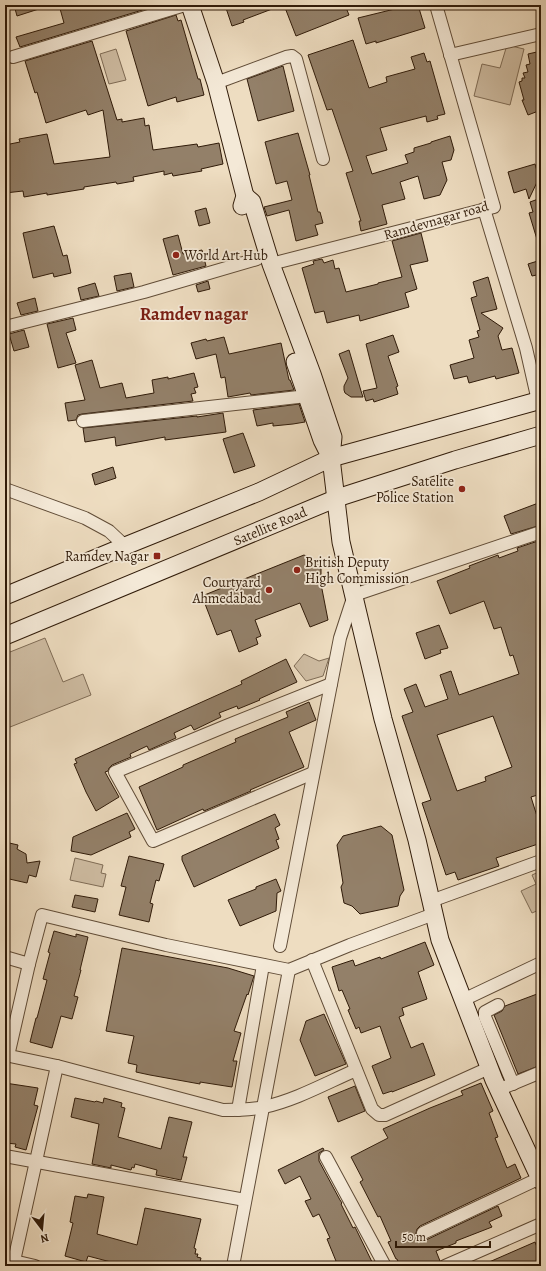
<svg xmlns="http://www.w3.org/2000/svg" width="546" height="1271" font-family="Alegreya,serif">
	<rect width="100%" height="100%" fill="#eeddc1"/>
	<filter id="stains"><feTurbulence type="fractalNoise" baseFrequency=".005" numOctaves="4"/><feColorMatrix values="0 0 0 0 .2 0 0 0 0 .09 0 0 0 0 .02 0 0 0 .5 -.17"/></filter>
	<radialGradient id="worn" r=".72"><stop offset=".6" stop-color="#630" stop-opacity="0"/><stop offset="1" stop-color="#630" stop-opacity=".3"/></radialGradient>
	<g fill="#cebca2" stroke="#7f6c56">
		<polygon points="507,45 524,49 510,105 474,96 482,64 500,68"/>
		<polygon points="116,49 126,80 109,84 100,54"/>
		<polygon points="45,638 63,682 83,674 91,695 5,729 5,654"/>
		<polygon points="304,654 319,661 329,658 323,676 306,681 294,666"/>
		<polygon points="75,858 103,865 101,873 106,874 103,887 70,880"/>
		<polygon points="541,871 541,909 532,913 521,891 536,884 532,875"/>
	</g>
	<g fill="#938069" stroke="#301b09" fill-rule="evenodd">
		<polygon points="14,5 45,5 45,7 17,16"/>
		<polygon points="59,5 101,5 102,9 116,5 159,5 20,47 16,37 64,23"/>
		<polygon points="225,5 280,5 280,6 243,20 244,22 232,26"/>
		<polygon points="284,5 345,5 349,15 296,36"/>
		<polygon points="411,5 418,5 425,28 376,43 376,41 366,44 358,18"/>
		<polygon points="176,15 178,21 181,20 198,79 200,79 204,95 177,102 176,97 148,106 126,31"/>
		<polygon points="353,40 369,88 387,82 386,77 415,69 411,57 424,53 427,62 430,61 445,114 437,116 438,119 427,122 426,116 380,128 387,150 366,156 372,174 408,163 405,155 414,152 414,148 431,143 431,142 450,136 454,150 451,160 442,162 447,180 440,195 424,199 418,176 400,182 405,199 382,205 387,224 361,231 359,221 361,221 346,173 353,171 332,109 327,110 308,55"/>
		<polygon points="92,41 117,120 122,119 122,122 144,118 145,126 149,125 153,150 197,144 198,147 219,143 223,164 201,169 202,171 173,176 172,173 164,175 164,171 133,177 134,181 117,184 116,182 84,187 84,189 47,195 47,193 24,197 23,191 5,193 5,145 20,142 19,139 47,134 54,164 110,157 103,110 88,115 86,110 46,123 37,92 35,93 25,61"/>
		<polygon points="541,51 541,110 528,115 522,100 524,100 519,82 522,81 522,78 525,78 523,73 528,72 526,65 530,64 528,54"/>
		<polygon points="283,66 294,111 258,121 247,79"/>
		<polygon points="298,133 310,175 309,175 318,212 320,212 323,223 315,225 318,235 296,241 289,210 267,216 264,207 292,200 287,181 276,184 265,142"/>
		<polygon points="535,164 539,178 529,199 526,189 514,193 508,172"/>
		<polygon points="541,198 541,245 539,246 529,213 533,212 530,202"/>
		<polygon points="206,208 210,223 199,226 195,211"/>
		<polygon points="54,226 63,256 67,255 71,273 54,277 53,273 33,278 23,233"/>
		<polygon points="421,233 428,261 410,265 417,289 405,293 409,307 360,321 359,315 327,323 324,311 315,313 302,268 314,264 313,261 322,259 324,263 333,260 335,269 339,268 346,292 378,284 378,283 402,277 392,241"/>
		<polygon points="178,235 183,254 202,250 206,266 173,275 163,239"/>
		<polygon points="541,260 541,274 532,276 528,264"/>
		<polygon points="131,273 134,287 117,291 114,276"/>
		<polygon points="488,277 497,309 481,313 503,328 498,336 502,350 512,348 519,373 496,379 495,376 469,383 467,376 454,379 450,365 474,358 469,340 479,337 477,331 480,330 471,298 477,296 473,282"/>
		<polygon points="208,281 210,289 198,292 196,285"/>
		<polygon points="95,283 99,296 81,300 78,288"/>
		<polygon points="35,298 38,311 21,315 17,303"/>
		<polygon points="73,318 76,330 66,333 76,363 58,368 47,324"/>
		<polygon points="24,330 29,347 14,351 9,334"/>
		<polygon points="393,335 399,352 388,356 398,386 396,387 398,394 374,402 373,399 366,401 363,391 377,388 366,344"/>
		<polygon points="224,337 229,354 281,343 289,380 290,380 294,390 251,395 250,393 228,397 225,377 221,378 216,354 196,359 191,343 206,339 207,341"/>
		<polygon points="349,350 361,391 363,397 351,397 345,393 344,390 344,386 348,378 339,354"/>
		<polygon points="92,360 100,388 122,383 126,398 154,393 152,380 168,377 168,379 194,373 198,387 194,388 196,393 191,394 193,401 82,414 78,415 76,420 68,421 65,403 85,400 75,365"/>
		<polygon points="299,404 305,422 293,424 273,426 273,423 257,426 253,410"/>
		<polygon points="223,413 226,432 165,440 165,437 116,446 115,437 85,442 83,428 197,416 197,417"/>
		<polygon points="243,433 255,466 234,473 223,439"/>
		<polygon points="113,467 116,478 95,485 92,474"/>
		<polygon points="541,502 541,525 511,534 504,516"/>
		<path d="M541 540V794L531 797 541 829V843L496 858 499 866 458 880 455 872 446 875 422 803 431 800 402 716 413 712 404 689 416 684 425 707 448 699 440 675 451 671 459 695 519 674 513 655 510 656 501 627 494 629 484 601 450 614 437 581 470 568 469 566 498 555 499 558 518 551 517 548ZM493 716 512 767 485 777 486 781 457 791 437 735Z"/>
		<polygon points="304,555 316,561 321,569 321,584 328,620 310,627 300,603 255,620 261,636 256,638 258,644 239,652 231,630 217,635 202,596"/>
		<polygon points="439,625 448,648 440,650 441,653 425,659 416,633"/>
		<polygon points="286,659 297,682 259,699 260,700 238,709 237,706 219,713 221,717 194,730 191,725 174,733 176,738 149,750 147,746 130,754 131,757 112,765 109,768 108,771 105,772 119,797 96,811 86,792 74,764 77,763 75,759 242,684 241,681"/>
		<polygon points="309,702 316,720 289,732 304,767 250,790 251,791 204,811 203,809 157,830 139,787 183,767 183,765 236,742 235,739 288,717 286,712"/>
		<polygon points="127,813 135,829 129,832 131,837 91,855 71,851 73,837"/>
		<polygon points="275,814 280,825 275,828 279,839 276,840 279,848 194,887 182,860 182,856"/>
		<polygon points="381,826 392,835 404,890 400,896 398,906 360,914 352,906 344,903 341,887 343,883 337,845 343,836"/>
		<polygon points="5,842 18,845 17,849 26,854 27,863 40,861 36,877 29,875 27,883 5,878"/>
		<polygon points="129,856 164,864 159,881 156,880 150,903 153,904 149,922 119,915 126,887 121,886"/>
		<polygon points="276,879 281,891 277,893 276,911 240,926 228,900 256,889 256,887"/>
		<polygon points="75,895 98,899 95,912 72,907"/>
		<polygon points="54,931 76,937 76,934 88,937 80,970 81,970 74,996 78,997 72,1019 61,1016 52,1048 30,1042 36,1018 37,1018 47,980 43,979 50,953 48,952"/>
		<polygon points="425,942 434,965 418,972 427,999 402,1008 404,1015 399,1017 411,1048 423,1043 435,1075 392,1092 392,1091 383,1094 372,1066 391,1058 380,1026 361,1033 359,1027 356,1029 348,1010 350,1009 342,990 339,991 332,967 353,960 355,966 380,957 381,959"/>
		<polygon points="122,948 228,968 254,976 248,995 247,994 234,1031 241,1033 233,1061 237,1061 232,1087 200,1082 200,1084 150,1075 136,1072 137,1065 128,1063 134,1036 106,1031"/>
		<polygon points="537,994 541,1004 541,1065 518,1074 494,1015 502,1011 505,1006"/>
		<polygon points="324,1014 346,1064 315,1076 300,1040 306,1021"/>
		<polygon points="5,1083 38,1088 34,1105 38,1106 26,1150 15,1147 16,1144 5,1143"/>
		<polygon points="481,1083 493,1111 489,1113 498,1137 495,1138 507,1168 515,1164 521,1178 420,1226 417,1229 416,1233 416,1237 419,1239 426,1240 498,1206 502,1216 489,1222 492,1227 456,1241 456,1243 436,1251 440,1261 438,1263 431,1266 400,1266 397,1259 396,1259 388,1242 391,1241 380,1216 378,1217 360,1182 363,1180 351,1157 388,1138 383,1129 430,1108 463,1095 461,1091"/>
		<polygon points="355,1086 365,1111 338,1122 328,1097"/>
		<polygon points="75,1098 95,1102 96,1101 103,1103 104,1098 122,1103 121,1107 125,1108 118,1137 161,1149 169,1117 192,1122 183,1157 187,1157 181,1180 156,1175 157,1170 135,1164 134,1168 132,1167 131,1170 111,1165 111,1168 92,1164 99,1124 71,1117"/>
		<polygon points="323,1148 324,1150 319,1153 319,1161 340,1200 342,1203 341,1204 353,1228 355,1227 374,1266 338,1266 327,1239 330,1238 319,1214 313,1217 305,1201 311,1199 300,1176 285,1184 278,1170"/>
		<polygon points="88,1194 104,1197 97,1234 137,1245 145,1208 201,1219 194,1248 196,1249 195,1254 198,1254 197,1257 201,1258 199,1266 126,1266 88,1256 86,1262 65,1256 73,1223 70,1222 75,1196 87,1198"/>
		<polygon points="535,1242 541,1257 541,1261 528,1266 480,1266"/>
	</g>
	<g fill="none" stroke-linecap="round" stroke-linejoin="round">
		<g stroke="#604c37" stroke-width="14">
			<g id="street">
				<polyline points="450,55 541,34"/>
				<polyline points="13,57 185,5"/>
				<polyline points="216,83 286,57 292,56 296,59 323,159"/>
				<polyline points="484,209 526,348 538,401"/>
				<polyline points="271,264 494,207 436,5"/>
				<polyline points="5,327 144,292 257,259"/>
				<polyline points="83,421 307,396"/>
				<polyline points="5,489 85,518 109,531 125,546"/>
				<polyline points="313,773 153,841 115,772 226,726 331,684"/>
				<polyline points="431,901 541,861"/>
				<polyline points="280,946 340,638 354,595 541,532"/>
				<polyline points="5,957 29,964"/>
				<polyline points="312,960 372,1109 379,1115 385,1115 489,1068"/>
				<polyline points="463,1000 541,963"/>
				<polyline points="498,1005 485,1012 485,1017 513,1084"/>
				<path d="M5 1055 57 1066 223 1110C236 1110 251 1110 264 1107 296 1100 326 1083 356 1070"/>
				<polyline points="8,1056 29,964 42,915 166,945 289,970 350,945 434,914"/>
				<polyline points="505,1087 541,1072"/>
				<polyline points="238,1110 263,965"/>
				<polyline points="5,1156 245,1200"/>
				<polyline points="326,1157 385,1266"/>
				<polyline points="423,1233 540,1178"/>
				<polyline points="5,1259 35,1266"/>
				<polyline points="14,1261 57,1066"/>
				<polyline points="233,1266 289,970"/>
				<polyline points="445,1266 541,1224"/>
			</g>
		</g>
		<g stroke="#301b09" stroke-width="19">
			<g id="secondary">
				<polyline points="190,5 216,83 245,196 242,206"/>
				<polyline points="245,196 252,202 271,264 312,374 333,437 331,458 341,542 383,719 417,840 440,940 494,1080 541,1181"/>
				<polyline points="295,362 322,440 331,458"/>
				<polyline points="5,596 125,546 259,492 331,458 541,400"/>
				<polyline points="5,636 337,498 455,460 541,435"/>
			</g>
		</g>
		<use href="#street" stroke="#f4e9d7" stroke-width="12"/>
		<use href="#secondary" stroke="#f4e9d7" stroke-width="17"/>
	</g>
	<g fill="#8f2418" stroke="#f4e9d7" stroke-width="1.5">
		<circle cx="176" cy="255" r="4"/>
		<circle cx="462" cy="489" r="4"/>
		<rect x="153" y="552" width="8" height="8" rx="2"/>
		<circle cx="297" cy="570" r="4"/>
		<circle cx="269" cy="590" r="4"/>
	</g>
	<g text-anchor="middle" stroke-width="3.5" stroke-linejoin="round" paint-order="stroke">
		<g font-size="14" fill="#301b09" stroke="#f4e9d7">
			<text transform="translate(436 220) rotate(-16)" y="5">Ramdevnagar road</text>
			<text transform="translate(270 526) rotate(-23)" y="5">Satellite Road</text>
		</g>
		<g font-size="14" fill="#301b09" stroke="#f4e9d7" text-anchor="end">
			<text x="184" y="260" text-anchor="start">World Art Hub</text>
			<text x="454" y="486">Satelite<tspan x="454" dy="16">Police Station</tspan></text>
			<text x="149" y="561">Ramdev Nagar</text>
			<text x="305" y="567" text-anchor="start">British Deputy<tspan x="305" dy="16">High Commission</tspan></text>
			<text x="261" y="587">Courtyard<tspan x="261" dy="16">Ahmedabad</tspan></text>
		</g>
		<g font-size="18" font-weight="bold" fill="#7a1f14" stroke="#f4e9d7">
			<text x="194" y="320">Ramdev nagar</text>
		</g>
	</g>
	<rect width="546" height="1271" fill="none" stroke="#eeddc1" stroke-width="20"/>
	<rect x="6" y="6" width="534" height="1259" fill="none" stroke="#301b09" stroke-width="2"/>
	<rect x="10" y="10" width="526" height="1251" fill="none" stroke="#301b09"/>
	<g transform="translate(42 1229) rotate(164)" stroke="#f4e9d7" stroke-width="3" paint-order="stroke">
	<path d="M0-3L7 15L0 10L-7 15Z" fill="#301b09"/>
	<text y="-6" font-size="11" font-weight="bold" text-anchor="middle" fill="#301b09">N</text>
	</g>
	<path d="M396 1241v6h94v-6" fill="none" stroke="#301b09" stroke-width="2"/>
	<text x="402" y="1241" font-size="12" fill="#301b09" stroke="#f4e9d7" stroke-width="3" paint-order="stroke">50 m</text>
	<rect width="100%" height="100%" filter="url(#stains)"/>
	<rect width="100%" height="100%" fill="url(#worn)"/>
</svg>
